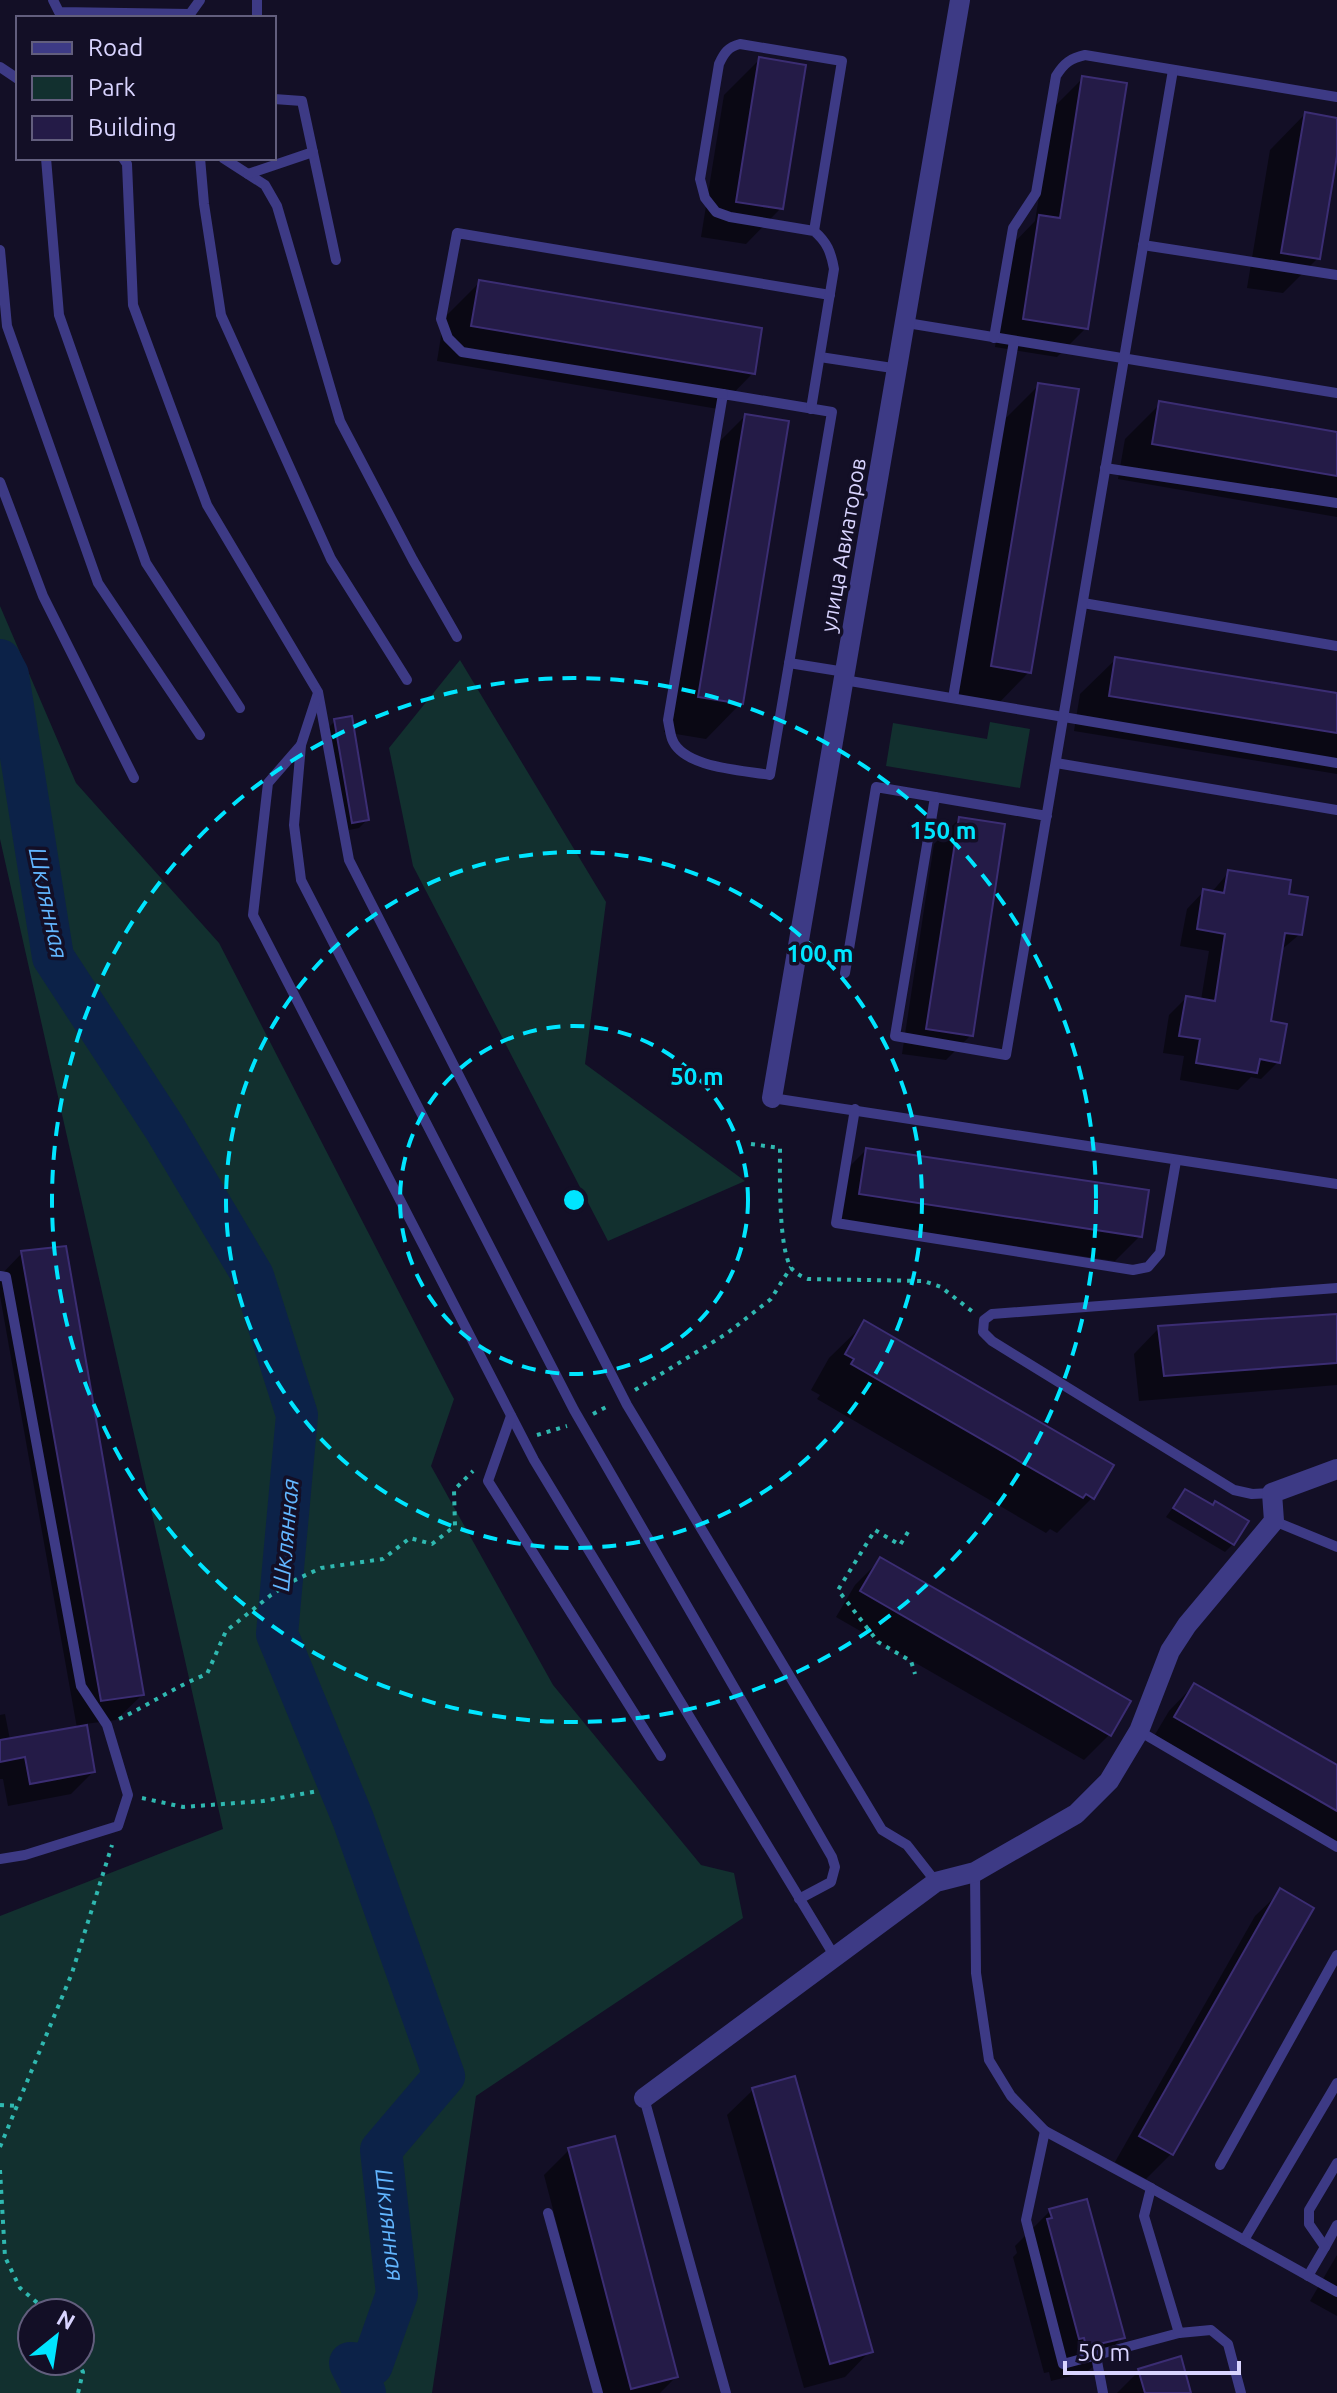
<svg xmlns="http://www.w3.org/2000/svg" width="1337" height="2393" font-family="Ubuntu,sans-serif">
	<rect width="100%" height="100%" fill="#130f26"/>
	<g fill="#12302f" fill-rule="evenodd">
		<path d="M0 606 76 783 219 943 454 1399 431 1466 553 1685 701 1865 734 1873 743 1918 476 2096 432 2393H0V1916L223 1829 0 839ZM32 2313H80V2361H32Z"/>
		<polygon points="460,660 606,902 585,1064 745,1181 608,1241 413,866 389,748"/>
		<polygon points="990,722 1030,729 1020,788 886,766 893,723 987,739"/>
	</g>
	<g fill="#0007">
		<polygon points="759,60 781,208 746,244 701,237 724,95"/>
		<polygon points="1083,78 1086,328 1057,357 995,347 1011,246 1035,221 1054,107"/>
		<polygon points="1305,114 1337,120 1337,144 1318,258 1283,293 1247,288 1270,150"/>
		<polygon points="480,282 753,373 718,409 437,361 444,318"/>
		<polygon points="1039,385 1029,672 994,708 956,701 1004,420"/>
		<polygon points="1160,404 1337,434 1337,517 1118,479 1125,439"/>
		<polygon points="745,416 741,703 706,739 664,732 710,451"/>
		<polygon points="1116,659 1337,695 1337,774 1074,731 1080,694"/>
		<polygon points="335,721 367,820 359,828 344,831 327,729"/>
		<polygon points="959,819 971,1035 946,1060 902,1054 934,844"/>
		<polygon points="1229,872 1287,895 1300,934 1280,951 1269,1023 1278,1062 1261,1079 1251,1077 1238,1090 1180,1080 1184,1056 1163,1053 1169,1015 1186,998 1201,1000 1209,951 1180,946 1187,909 1204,891 1211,893"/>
		<polygon points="866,1150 1140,1236 1115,1261 834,1219 841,1175"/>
		<polygon points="22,1253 142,1695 116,1720 85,1724 93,1772 71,1794 8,1806 3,1779 0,1779 0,1715 5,1714 10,1740 77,1728 0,1296 0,1276"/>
		<polygon points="1337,1316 1337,1385 1139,1401 1134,1354 1159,1328"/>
		<polygon points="865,1323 1093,1497 1057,1533 1050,1529 1046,1533 817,1399 820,1395 811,1390 829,1358"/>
		<polygon points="1185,1491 1233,1544 1225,1552 1166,1517"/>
		<polygon points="881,1559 1109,1735 1084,1760 836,1617 855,1585"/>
		<polygon points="1194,1685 1337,1767 1337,1847 1150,1743 1169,1711"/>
		<polygon points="1281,1891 1171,2154 1146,2179 1115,2162 1255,1916"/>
		<polygon points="753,2090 870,2351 845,2377 804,2388 727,2115"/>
		<polygon points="569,2150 676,2377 660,2393 601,2393 544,2175"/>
		<polygon points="1050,2211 1123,2337 1087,2372 1051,2381 1049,2372 1044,2373 1013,2257 1017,2253 1015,2246"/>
		<polygon points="1337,2255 1337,2316 1310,2301"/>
		<polygon points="1139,2371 1189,2393 1117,2393"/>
	</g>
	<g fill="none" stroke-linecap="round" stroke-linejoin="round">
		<path stroke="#0c2248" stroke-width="42" id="s1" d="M0 660 8 675 53 957 164 1127 253 1276 297 1415 277 1634 353 1819 444 2076 381 2150 397 2294 372 2365 350 2363 365 2393"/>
	</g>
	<g fill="#241b47" stroke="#3b2d73" stroke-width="2">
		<polygon points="759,57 806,65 783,209 736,202"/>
		<polygon points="1082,76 1127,83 1088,329 1023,319 1039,215 1060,218"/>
		<polygon points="1305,112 1337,118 1337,156 1320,259 1281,253"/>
		<polygon points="479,280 762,328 755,374 471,326"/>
		<polygon points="1038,383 1079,389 1031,673 991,666"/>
		<polygon points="1159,401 1337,432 1337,476 1152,444"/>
		<polygon points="745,414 789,421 743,704 698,697"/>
		<polygon points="1115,657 1337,693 1337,733 1109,696"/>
		<polygon points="352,716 369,820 352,823 334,719"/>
		<polygon points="959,817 1005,824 973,1036 926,1029"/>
		<polygon points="1228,870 1291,880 1289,894 1308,897 1302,935 1285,933 1271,1021 1287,1024 1280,1063 1260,1059 1257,1073 1196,1063 1200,1039 1179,1036 1186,996 1215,1001 1225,934 1197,929 1203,889 1224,893"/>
		<polygon points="866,1148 1149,1190 1142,1237 859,1194"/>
		<polygon points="66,1246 144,1695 101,1701 21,1251"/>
		<polygon points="1337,1314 1337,1363 1164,1376 1158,1326"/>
		<polygon points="864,1320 1114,1465 1094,1499 1086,1494 1083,1498 851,1364 854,1359 845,1354"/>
		<polygon points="1185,1489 1213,1505 1215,1501 1249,1521 1234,1545 1173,1508"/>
		<polygon points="880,1557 1131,1701 1111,1736 860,1591"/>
		<polygon points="1194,1683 1337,1765 1337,1811 1174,1717"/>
		<polygon points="87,1725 95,1772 30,1784 25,1757 0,1762 0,1740"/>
		<polygon points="1280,1888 1314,1908 1173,2155 1139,2136"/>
		<polygon points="795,2076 873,2352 830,2364 752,2088"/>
		<polygon points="615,2136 678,2377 631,2389 568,2148"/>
		<polygon points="1087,2199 1125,2338 1086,2347 1084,2338 1079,2339 1047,2219 1052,2218 1049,2209"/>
		<polygon points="1181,2356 1191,2393 1145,2393 1138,2369"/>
	</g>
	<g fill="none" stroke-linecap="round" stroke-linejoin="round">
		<g stroke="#2fb8b0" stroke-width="4" stroke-dasharray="4 6" stroke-linecap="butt">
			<path d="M751 1144 780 1148C780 1173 778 1250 792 1269 797 1274 802 1277 808 1279L924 1281 941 1287 973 1312"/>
			<polyline points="635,1390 726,1334 771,1299 791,1267"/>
			<polyline points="593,1414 610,1405"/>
			<polyline points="537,1435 567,1426"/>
			<polyline points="908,1532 900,1545 875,1530 838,1590 878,1642 911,1661 915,1674"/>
			<path d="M119 1719C149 1705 176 1686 207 1674L226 1631 271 1595 293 1581 321 1568 383 1559 410 1538 432 1544 455 1526 454 1490 473 1471"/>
			<polyline points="142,1798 183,1807 263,1801 318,1791"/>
			<polyline points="0,2105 18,2106"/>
			<polyline points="0,2147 72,1973 112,1845"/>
			<polyline points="0,2170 5,2257 20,2288 49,2313"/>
			<polyline points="77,2361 83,2372 78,2393"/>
		</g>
		<g stroke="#3d3a85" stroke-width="10">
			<polyline points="53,0 59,12 190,14 200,0"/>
			<polyline points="257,0 257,18"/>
			<polyline points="0,67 18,79"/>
			<polyline points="274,99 302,101 336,260"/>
			<polyline points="46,158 59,315 146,563 240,708"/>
			<polyline points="123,158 127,164 133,305 207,505 318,692 349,860 627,1405 882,1830 907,1845 936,1882"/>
			<polyline points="200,158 204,204 221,315 331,559 407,680"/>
			<polyline points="223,158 265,185 277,206 340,421 413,560 457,637"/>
			<polyline points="248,174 313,152"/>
			<polyline points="1143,245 1337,275"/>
			<polyline points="0,250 7,326 98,583 200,735"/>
			<polyline points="907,323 1337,393"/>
			<path d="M994 338 1013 228 1036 193 1056 76C1064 63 1071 58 1085 55L1337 97"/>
			<polyline points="820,357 899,369"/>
			<path d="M723 394 832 412 770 775C742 770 683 768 672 739 670 733 669 725 668 720Z"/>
			<polyline points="723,394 462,352 448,338 441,319 457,233 830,295"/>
			<path d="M811 409 834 269C831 252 827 242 814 231L842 61 740 44C728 47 724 53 719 64L700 179 705 198 716 212 730 217 814 231"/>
			<polyline points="1105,468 1337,503"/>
			<polyline points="0,482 43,596 134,778"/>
			<polyline points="1083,603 1337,646"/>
			<polyline points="789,663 845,672"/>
			<polyline points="844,680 1337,763"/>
			<polyline points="318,693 301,745 294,825 301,880 574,1410 832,1857 835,1867 831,1882 799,1899"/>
			<polyline points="953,698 1014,341"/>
			<polyline points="301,745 268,783 253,915 534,1460 835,1957"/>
			<polyline points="1056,763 1337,810"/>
			<path d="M1047 816 935 797 895 1036 1006 1055C1062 726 1117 398 1173 70"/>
			<polyline points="845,973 876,787 935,797"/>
			<polyline points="772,1098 1337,1184"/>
			<polyline points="855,1109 836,1223 1133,1270 1148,1267 1160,1253 1176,1161"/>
			<polyline points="0,1276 6,1277 81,1686 107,1725 128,1795 118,1826 25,1855 0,1859"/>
			<polyline points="511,1416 488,1481 661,1756"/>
			<polyline points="1272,1493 1252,1494 1234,1490 992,1341 983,1332 984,1320 992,1314 1337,1288"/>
			<polyline points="1274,1521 1337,1547"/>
			<polyline points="1139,1731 1337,1847"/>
			<polyline points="975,1872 976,1973 989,2060 1011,2096 1045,2131 1151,2188"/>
			<polyline points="644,2098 726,2393"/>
			<polyline points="1045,2131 1026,2220 1063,2364 1179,2333"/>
			<polyline points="1220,2165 1337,1955"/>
			<polyline points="548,2213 598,2393"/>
			<polyline points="1244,2240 1337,2083"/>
			<polyline points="1325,2247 1337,2225"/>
			<polyline points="1308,2276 1325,2247 1309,2224 1309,2210 1337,2163"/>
			<polyline points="1096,2356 1103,2393"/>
			<polyline points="1241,2393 1228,2344 1211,2330 1179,2333 1144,2216 1151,2188 1337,2292"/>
		</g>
		<g stroke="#3d3a85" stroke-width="20">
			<polyline points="772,1098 960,0"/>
			<polyline points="644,2098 936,1882 975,1872 1076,1814 1109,1781 1139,1731 1170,1651 1187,1625 1274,1521 1272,1493 1337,1469"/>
		</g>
	</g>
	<g fill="none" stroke="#00e5ff" stroke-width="4" stroke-dasharray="14 10">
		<circle cx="574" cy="1200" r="174"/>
		<circle cx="574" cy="1200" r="348"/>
		<circle cx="574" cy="1200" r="522"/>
	</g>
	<g text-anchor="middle" stroke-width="7" stroke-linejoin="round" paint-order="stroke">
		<g font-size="22" fill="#d9d4ff" stroke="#130f26">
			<text transform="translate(843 545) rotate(-80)" y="8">улица Авиаторов</text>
		</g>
		<g font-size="24" font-style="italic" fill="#62b6ff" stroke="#130f26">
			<text transform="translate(48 903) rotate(78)" y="8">Шклянная</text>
			<text transform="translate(286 1535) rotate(-85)" y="8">Шклянная</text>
			<text dy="8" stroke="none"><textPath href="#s1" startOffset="1690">Шклянная</textPath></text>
		</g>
	</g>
	<circle cx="574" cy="1200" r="12" fill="#00e5ff" stroke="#130f26" stroke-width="4"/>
	<g font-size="24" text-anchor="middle" font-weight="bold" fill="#00e5ff" stroke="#130f26" stroke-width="7" stroke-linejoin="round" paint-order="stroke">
		<text x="943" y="839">150 m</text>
		<text x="820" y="962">100 m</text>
		<text x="697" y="1085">50 m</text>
	</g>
	<rect x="16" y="16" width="260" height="144" fill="#130f26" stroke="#625e7d" stroke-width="2"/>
	<rect x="32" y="42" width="40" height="12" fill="#3d3a85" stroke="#625e7d" stroke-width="2"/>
	<text x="88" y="56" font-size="24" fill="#d9d4ff">Road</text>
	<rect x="32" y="76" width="40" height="24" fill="#12302f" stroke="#625e7d" stroke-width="2"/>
	<text x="88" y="96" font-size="24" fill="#d9d4ff">Park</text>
	<rect x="32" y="116" width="40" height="24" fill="#241b47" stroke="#625e7d" stroke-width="2"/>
	<text x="88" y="136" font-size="24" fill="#d9d4ff">Building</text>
	<g transform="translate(56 2337) rotate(30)"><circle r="38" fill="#130f26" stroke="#625e7d" stroke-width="2"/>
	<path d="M0-6L14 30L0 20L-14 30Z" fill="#00e5ff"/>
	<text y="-12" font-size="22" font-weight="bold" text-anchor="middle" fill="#d9d4ff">N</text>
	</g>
	<path d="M1065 2361v12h174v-12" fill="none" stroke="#d9d4ff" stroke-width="4"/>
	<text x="1077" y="2361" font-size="24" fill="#d9d4ff" stroke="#130f26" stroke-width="6" paint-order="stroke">50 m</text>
</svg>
